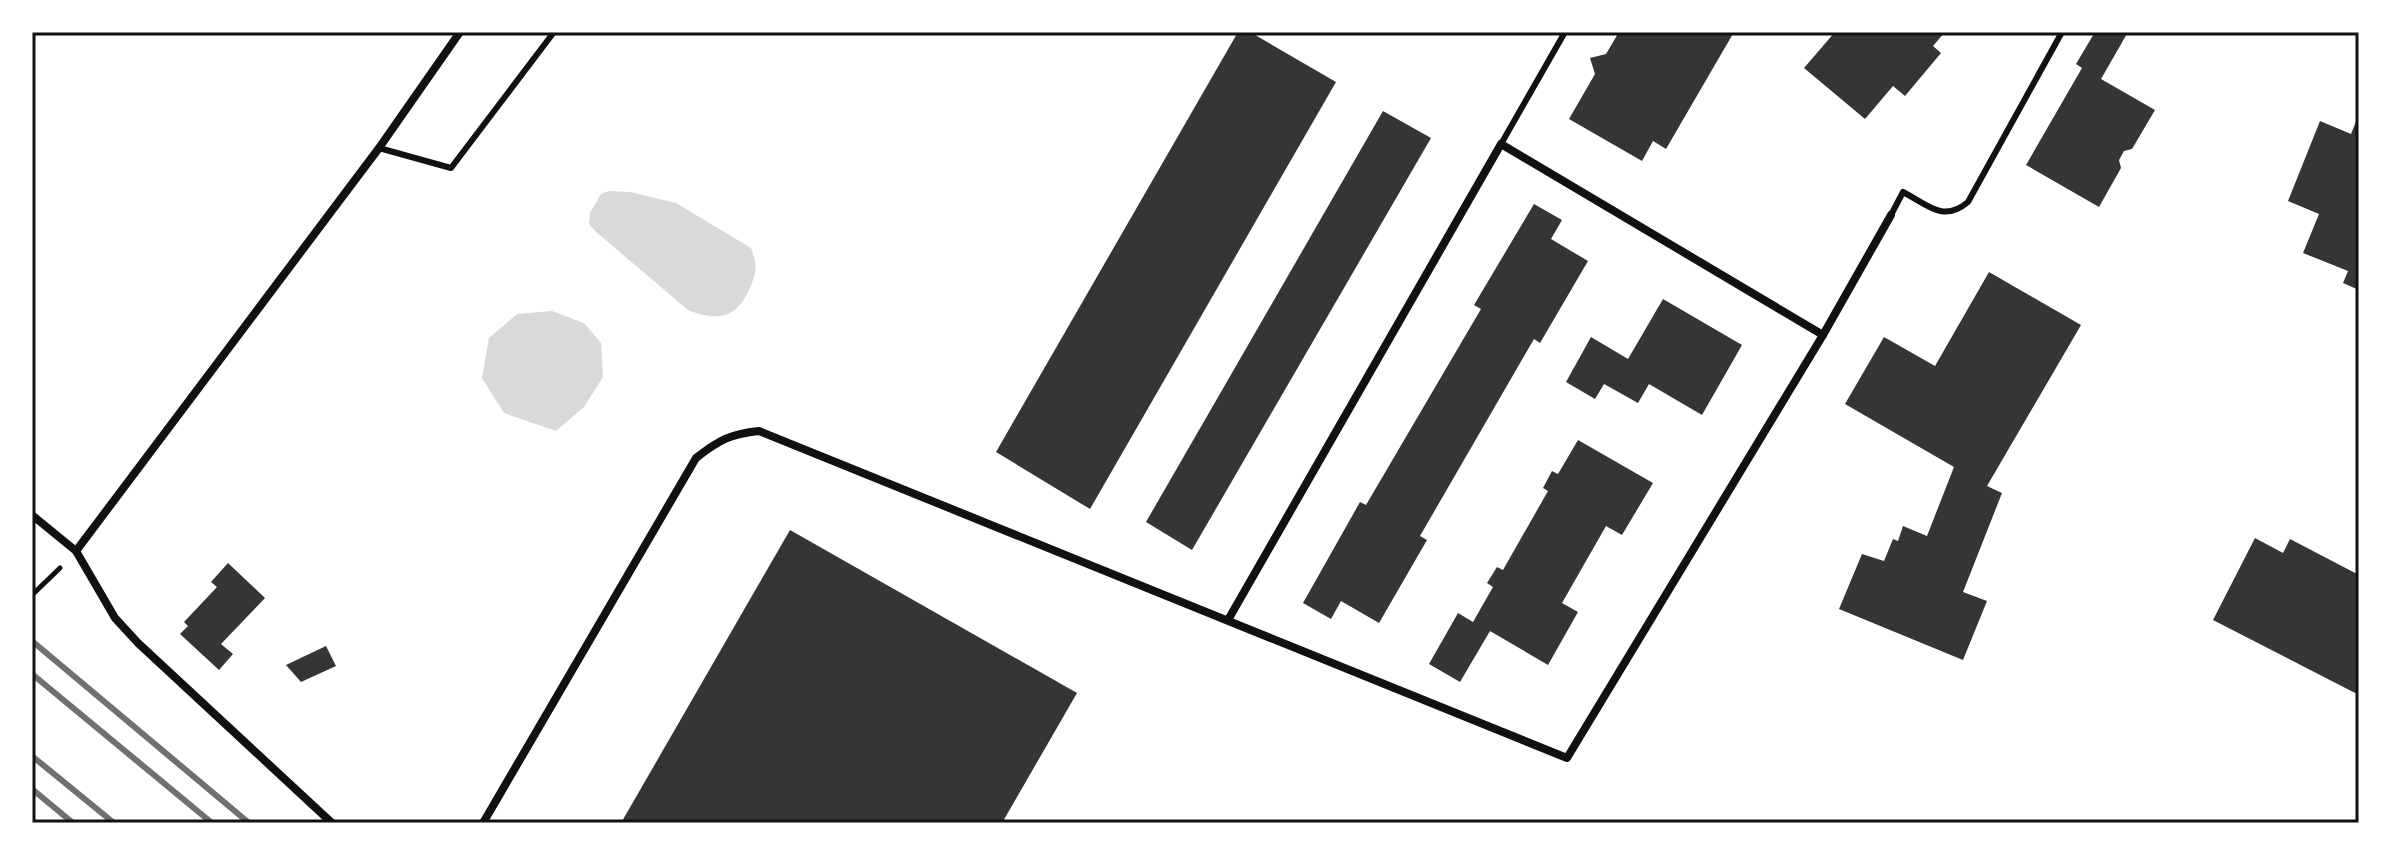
<svg xmlns="http://www.w3.org/2000/svg" width="2391" height="855" font-family="Montserrat,sans-serif">
	<rect width="100%" height="100%" fill="#fff"/>
	<g fill="#d9d9d9">
		<path d="M609 191 630 192 676 203 751 248C758 268 757 272 748 292 735 319 716 321 688 310L595 231 589 224 590 213 601 194Z"/>
		<polygon points="552,311 584,323 601,343 603,377 584,407 556,431 504,413 482,378 489,338 517,314"/>
	</g>
	<g fill="#353535">
		<polygon points="1238,32 1250,32 1336,82 1090,509 996,452"/>
		<polygon points="1619,32 1734,32 1666,149 1653,141 1642,161 1569,119 1595,74 1590,58 1606,54"/>
		<polygon points="1835,32 1945,32 1933,46 1941,53 1905,96 1893,86 1865,119 1804,68"/>
		<polygon points="2095,32 2128,32 2101,79 2155,110 2132,149 2124,151 2119,160 2121,168 2099,207 2026,165 2082,68 2076,64"/>
		<polygon points="1383,111 1431,138 1192,550 1146,522"/>
		<polygon points="2359,114 2359,290 2343,283 2348,271 2303,253 2319,214 2288,201 2320,121 2351,134"/>
		<polygon points="1534,204 1562,220 1551,239 1588,261 1540,343 1534,339 1420,536 1427,540 1379,623 1341,601 1331,619 1303,603 1360,502 1366,505 1481,309 1474,305"/>
		<polygon points="1989,272 2081,325 1987,486 2002,493 1963,592 1987,601 1963,660 1839,609 1862,554 1884,561 1893,539 1898,541 1903,526 1927,536 1954,467 1845,404 1884,337 1935,366"/>
		<polygon points="1663,299 1742,345 1702,415 1649,384 1638,403 1604,384 1595,399 1566,382 1591,337 1628,359"/>
		<polygon points="1578,440 1653,483 1622,535 1606,526 1562,603 1578,612 1548,665 1490,631 1460,682 1429,664 1458,613 1473,622 1493,587 1487,583 1497,567 1503,570 1548,491 1543,488 1552,471 1558,474"/>
		<polygon points="790,530 1077,693 1002,823 621,823"/>
		<polygon points="2255,538 2283,553 2290,539 2359,575 2359,695 2213,620"/>
		<polygon points="228,563 265,598 221,644 233,654 219,670 180,634 188,626 184,622 217,587 211,582"/>
		<polygon points="326,646 336,666 301,682 286,665"/>
	</g>
	<g fill="none" stroke-linecap="round" stroke-linejoin="round">
		<polyline stroke="#111" stroke-width="5" points="32,595 60,568"/>
		<g stroke="#111" stroke-width="6">
			<polyline points="1501,144 1565,32"/>
			<polyline points="379,148 451,168 554,32"/>
			<path d="M1891 215 1903 192C1928 205 1943 223 1968 202L2062 32"/>
		</g>
		<g stroke="#111" stroke-width="8">
			<polyline points="32,515 76,551 115,618 138,643 332,823"/>
			<polyline points="76,551 379,148 460,32"/>
			<polyline points="1228,620 1501,144 1823,335"/>
			<path d="M483 823 696 458C719 440 730 434 759 431L1567 758 1823 335 1891 215"/>
		</g>
		<g stroke="#707070" stroke-width="6">
			<polyline points="32,641 249,823"/>
			<polyline points="32,674 212,823"/>
			<polyline points="32,756 114,823"/>
			<polyline points="32,789 73,823"/>
		</g>
	</g>
	<rect width="2391" height="855" fill="none" stroke="#ffffff" stroke-width="68"/>
	<rect x="34" y="34" width="2323" height="787" fill="none" stroke="#111" stroke-width="3"/>
</svg>
